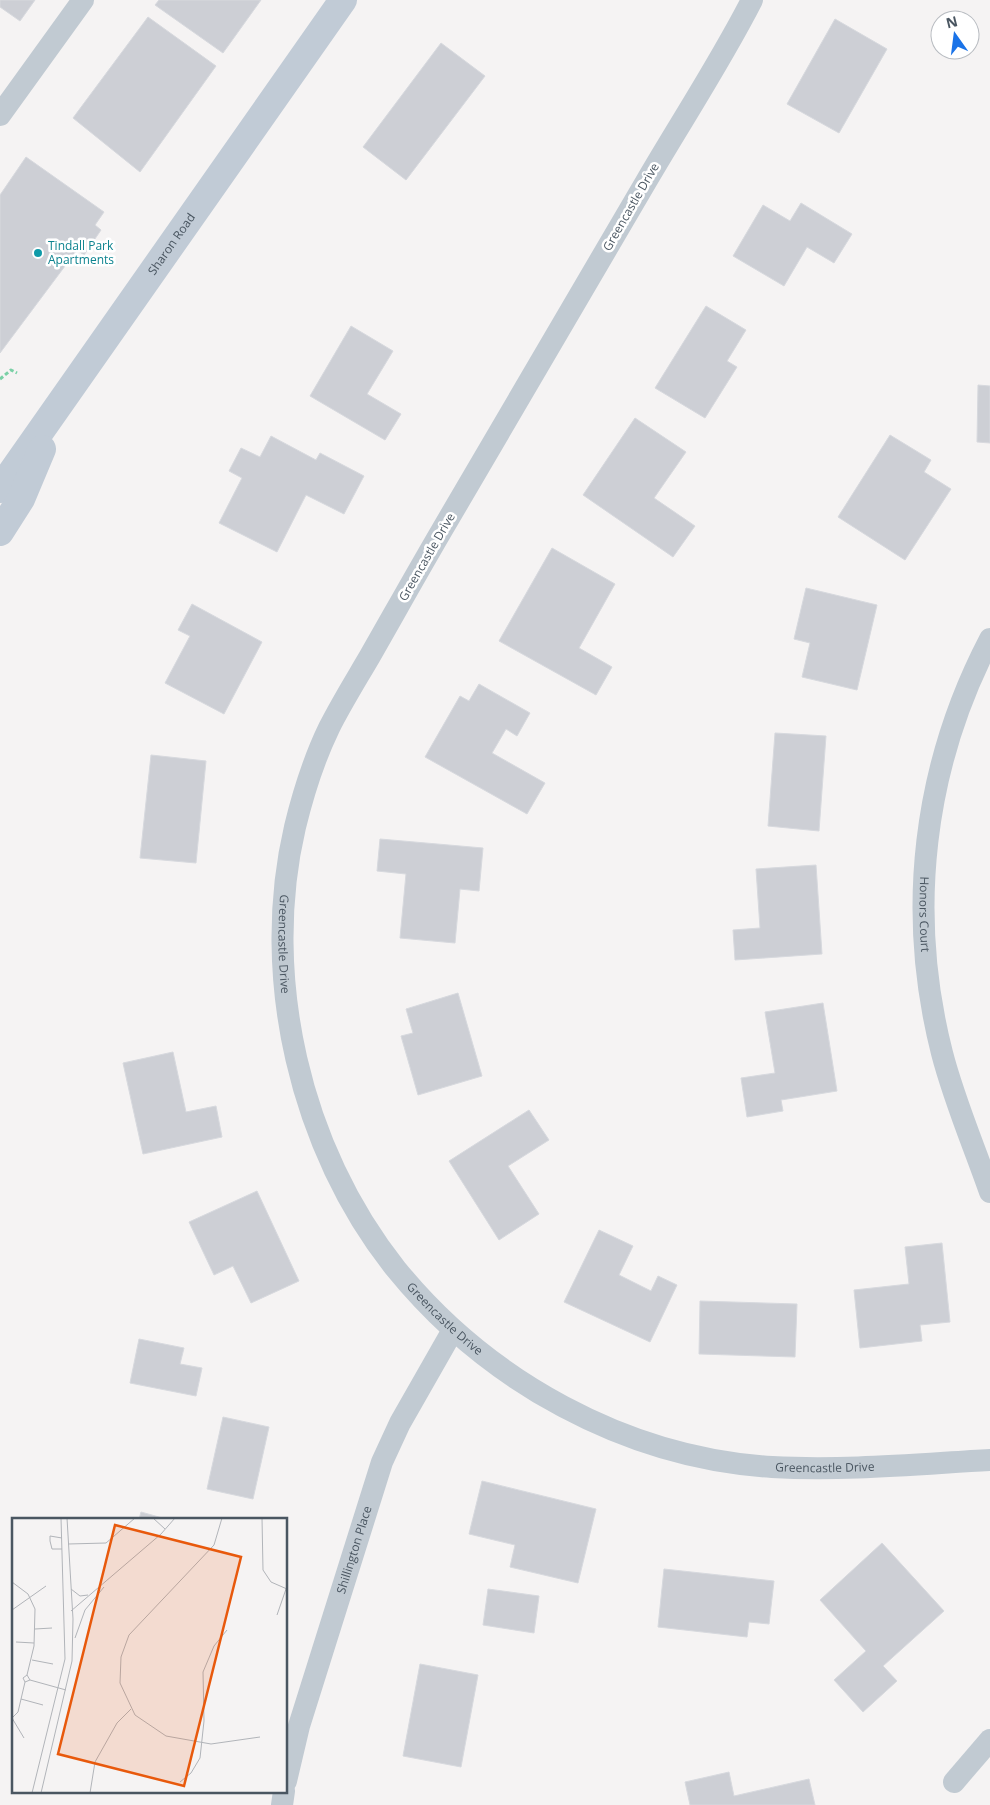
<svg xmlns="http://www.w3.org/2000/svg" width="990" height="1805" font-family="'Open Sans',sans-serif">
	<rect width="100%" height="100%" fill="#f5f3f3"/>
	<g fill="#cdcfd5" stroke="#d7d9de">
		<polygon points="0,0 35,0 20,21 0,7"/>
		<polygon points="159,0 261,0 223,53 155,5"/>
		<polygon points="148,17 216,66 140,172 73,118"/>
		<polygon points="835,19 887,49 839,133 787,104"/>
		<polygon points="441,43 485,76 406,180 363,147"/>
		<polygon points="26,157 104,212 95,225 101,230 84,255 77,250 0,353 0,195"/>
		<polygon points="801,203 852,234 834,263 807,247 784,286 733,256 763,205 790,221"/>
		<polygon points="706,306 746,330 727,361 737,367 705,418 655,388"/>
		<polygon points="351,326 393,351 367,394 401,414 385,440 310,396"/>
		<polygon points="978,385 990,386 990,443 977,442"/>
		<polygon points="635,418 686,452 654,498 695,526 673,557 583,495"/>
		<polygon points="890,435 931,460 924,472 951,489 905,560 838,517"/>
		<polygon points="271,436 316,460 320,453 364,476 344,514 306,495 277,552 219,523 242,478 229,471 241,448 260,457"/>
		<polygon points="552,548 615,584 579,648 612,667 596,695 499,641"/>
		<polygon points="806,588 877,605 857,690 802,677 810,643 794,639"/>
		<polygon points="192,604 262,642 224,714 165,683 190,636 178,630"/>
		<polygon points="479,684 530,713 517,736 506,729 492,753 545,783 527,814 425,757 460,696 469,701"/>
		<polygon points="775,733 826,736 819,831 768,826"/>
		<polygon points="151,755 206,761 196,863 140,858"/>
		<polygon points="380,839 483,848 479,891 460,889 455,943 400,938 406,874 377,871"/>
		<polygon points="816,865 822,954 735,960 733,930 760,928 756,869"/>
		<polygon points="458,993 482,1076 418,1095 401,1036 413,1033 406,1009"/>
		<polygon points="823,1003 837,1091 781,1100 783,1111 747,1117 741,1078 775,1073 765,1012"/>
		<polygon points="173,1052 186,1112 216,1106 222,1137 143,1154 123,1063"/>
		<polygon points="529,1110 549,1140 508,1166 539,1214 499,1240 449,1161"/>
		<polygon points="257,1191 299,1281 251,1303 233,1266 214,1275 189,1222"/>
		<polygon points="599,1230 633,1246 619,1275 651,1291 658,1276 677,1285 650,1342 564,1302"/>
		<polygon points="942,1243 950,1322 920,1325 922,1341 860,1348 854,1290 909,1284 905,1247"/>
		<polygon points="700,1301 797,1304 795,1357 699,1354"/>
		<polygon points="139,1339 184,1348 180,1364 202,1368 196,1396 130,1383"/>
		<polygon points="223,1417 269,1427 253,1499 207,1489"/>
		<polygon points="482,1481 596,1509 578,1583 510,1567 515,1545 469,1534"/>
		<polygon points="141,1512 166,1519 139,1519"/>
		<polygon points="882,1543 944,1611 883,1666 897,1681 863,1712 834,1680 866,1651 820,1600"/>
		<polygon points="664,1569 774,1581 769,1624 749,1622 747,1637 658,1627"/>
		<polygon points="488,1589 539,1596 534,1633 483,1625"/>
		<polygon points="420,1664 478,1675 461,1767 403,1756"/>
		<polygon points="729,1772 734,1796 809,1779 815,1805 690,1805 685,1782"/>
	</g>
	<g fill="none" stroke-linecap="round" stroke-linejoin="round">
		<polyline stroke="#7ad0a6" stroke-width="3" stroke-dasharray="4 2.5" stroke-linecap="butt" points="0,379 11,370 17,373"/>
		<g stroke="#c1cad2" stroke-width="22">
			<path id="s1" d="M752 0C721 61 682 120 647 180 579 296 511 413 442 530 418 571 394 614 370 656 356 680 341 704 329 728 314 759 303 794 295 827 260 976 300 1149 396 1269 487 1381 626 1458 772 1467 844 1471 918 1464 990 1460"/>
			<polyline points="0,115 83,0"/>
			<path id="s2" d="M990 639C923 767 906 912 942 1053 954 1100 974 1146 990 1192"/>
			<path id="s3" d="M286 1781 299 1726 382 1462 400 1423 453 1330"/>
			<polyline points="954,1782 990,1740"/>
			<polyline points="282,1805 284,1791"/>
		</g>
		<g stroke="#c1cbd6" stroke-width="28">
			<path id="s4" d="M0 489 343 0"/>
			<polyline points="0,532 21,499 42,449"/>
		</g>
	</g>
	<circle fill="#0f9aa8" stroke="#fff" stroke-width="2" cx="38" cy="253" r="5"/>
	<g text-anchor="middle" stroke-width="5" stroke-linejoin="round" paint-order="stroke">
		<g font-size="12" fill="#4a5661" stroke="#fff">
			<text transform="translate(631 207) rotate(-60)" y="4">Greencastle Drive</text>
			<text dy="4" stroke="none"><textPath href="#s4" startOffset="299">Sharon Road</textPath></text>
			<text transform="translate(427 557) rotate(-60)" y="4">Greencastle Drive</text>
			<text dy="4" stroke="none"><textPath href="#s2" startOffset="286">Honors Court</textPath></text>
			<text dy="4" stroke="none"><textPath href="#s1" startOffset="1065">Greencastle Drive</textPath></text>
			<text dy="4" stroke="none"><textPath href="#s1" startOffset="1485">Greencastle Drive</textPath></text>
			<text dy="4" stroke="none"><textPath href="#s1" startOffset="1905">Greencastle Drive</textPath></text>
			<text dy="4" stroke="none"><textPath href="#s3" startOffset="241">Shillington Place</textPath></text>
		</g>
		<g font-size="12" fill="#0d838f" stroke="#fff" text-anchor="start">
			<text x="48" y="250">Tindall Park<tspan x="48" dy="14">Apartments</tspan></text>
		</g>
	</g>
	<g transform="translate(12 1518)">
		<rect width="275" height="275" fill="#f5f3f3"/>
		<path fill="none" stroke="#b1b4b9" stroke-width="1" d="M141 0 153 11M210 0 202 27 117 117 109 139 108 165 123 197 154 218 199 226 248 219M250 0 251 52 259 64 275 71M50 20 38 18V23L40 31H50M56 26 94 25 123 0M0 64 16 76 23 91 22 128 15 157M59 71 68 78 76 77M0 92 34 68M59 93 149 16 163 0M265 97 274 71M23 111 40 110M63 120 73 92 92 69M4 124 22 125M20 142 41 146M18 162 15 157 11 160 13 164 18 162 54 172M9 181 31 187M0 200 6 194 13 164M0 200 12 220M168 264 179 255 188 240 192 203 191 154 202 128 215 112M20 275 53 141 49 0M29 275 60 143 61 101 55 0M78 275 83 244 105 205 119 191"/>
		<path fill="#e8590c" fill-opacity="0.15" stroke="#e8590c" stroke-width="2.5" d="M103 7 229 39 172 268 46 236Z"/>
		<rect width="275" height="275" fill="none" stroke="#4a5661" stroke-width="2.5"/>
	</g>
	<g transform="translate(955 35) rotate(346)"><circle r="24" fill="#ffffff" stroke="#b7bbc0"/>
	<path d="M0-4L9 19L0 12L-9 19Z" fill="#1a73e8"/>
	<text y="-8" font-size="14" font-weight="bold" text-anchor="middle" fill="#4a5661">N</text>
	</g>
</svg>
